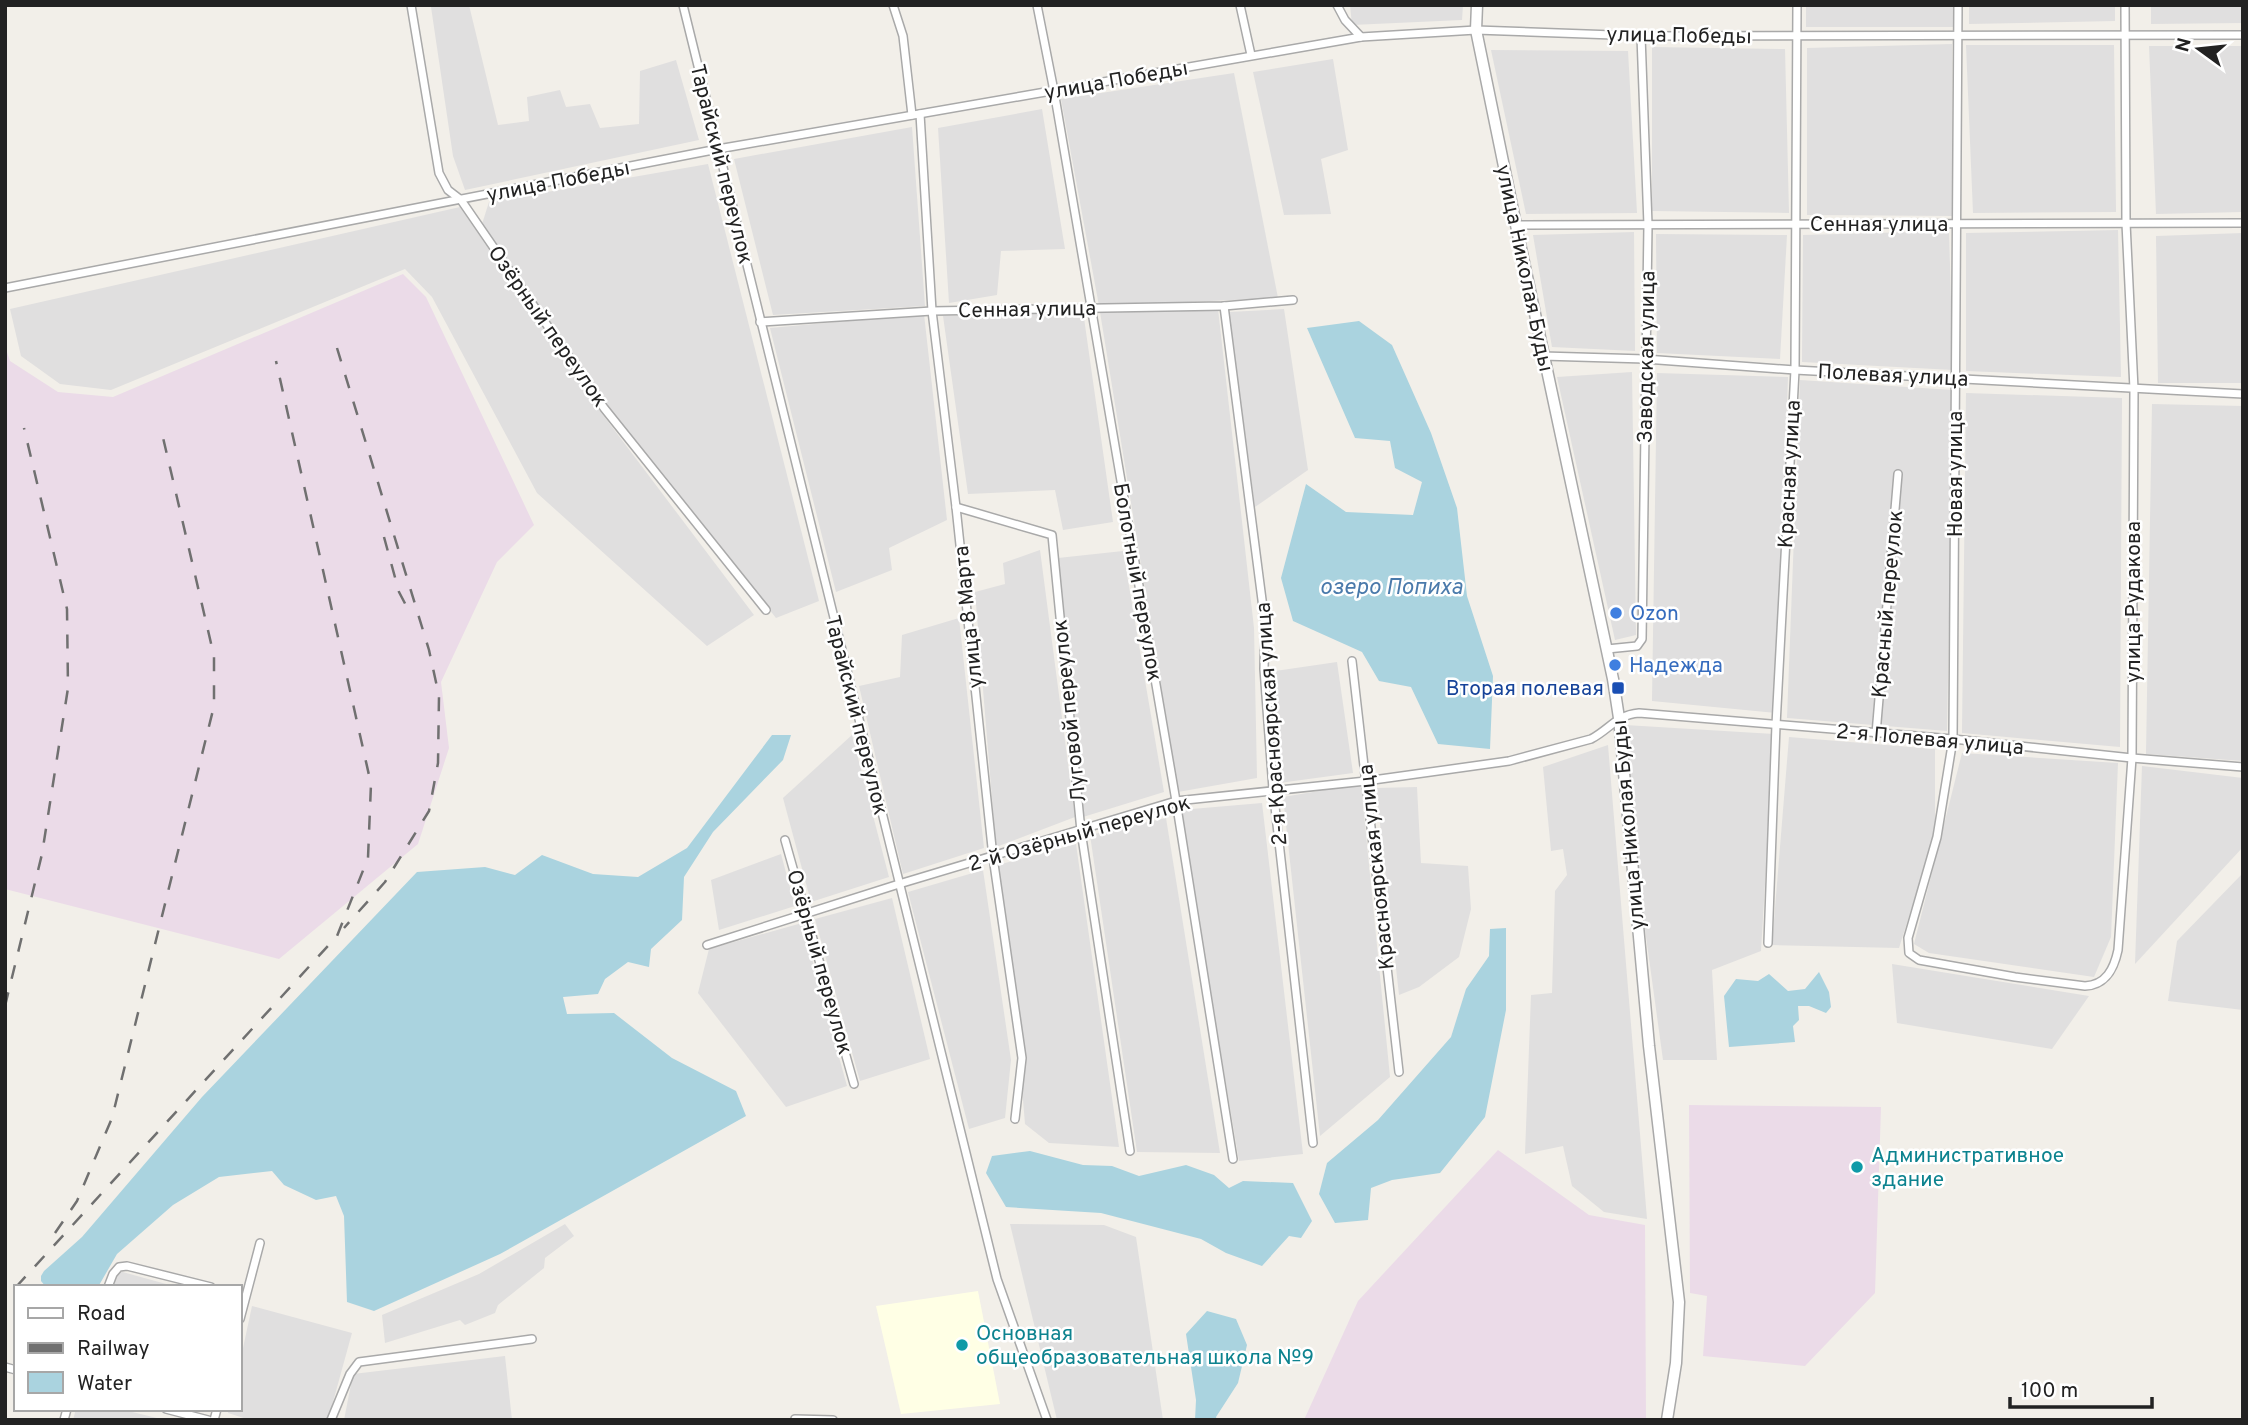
<svg xmlns="http://www.w3.org/2000/svg" width="2248" height="1425" font-family="Overpass,sans-serif">
	<rect width="100%" height="100%" fill="#f2efe9"/>
	<g fill="#e0dfdf">
		<polygon points="445,5 469,5 498,125 529,121 527,97 560,90 566,107 590,104 600,128 639,124 640,71 676,60 699,140 465,190 453,156 431,7"/>
		<polygon points="1350,5 1463,5 1462,20 1352,25"/>
		<rect x="1806" y="5" width="147" height="22"/>
		<polygon points="1969,5 2115,5 2115,21 1969,24"/>
		<polygon points="2151,5 2243,5 2243,23 2151,24"/>
		<polygon points="1952,44 1953,216 1807,215 1807,48"/>
		<polygon points="1966,45 2114,45 2116,212 1973,213"/>
		<polygon points="2149,46 2243,46 2243,212 2156,214"/>
		<polygon points="1652,47 1785,49 1789,213 1652,211"/>
		<polygon points="1491,50 1628,51 1637,213 1526,214"/>
		<polygon points="1333,59 1348,150 1321,159 1331,214 1284,215 1253,72"/>
		<polygon points="1234,73 1278,298 1099,306 1061,99"/>
		<polygon points="1042,109 1065,249 1001,251 997,295 949,303 938,128"/>
		<polygon points="912,127 925,306 773,315 734,159"/>
		<polygon points="708,164 819,601 776,618 582,373 482,224 489,202"/>
		<polygon points="460,207 597,407 754,615 707,646 537,493 432,297 405,269 111,390 60,384 21,356 10,309"/>
		<polygon points="2118,230 2121,377 1966,371 1966,233"/>
		<polygon points="1949,231 1953,370 1802,362 1803,235"/>
		<polygon points="1634,232 1635,351 1552,347 1533,235"/>
		<polygon points="2243,233 2243,383 2158,383 2156,236"/>
		<polygon points="1656,234 1787,235 1780,359 1657,353"/>
		<polygon points="1218,309 1254,628 1257,778 1178,792 1100,312"/>
		<polygon points="1284,309 1308,470 1255,507 1229,312"/>
		<polygon points="1083,311 1113,522 1063,530 1055,490 968,494 943,316"/>
		<polygon points="924,314 947,520 889,548 892,570 836,592 770,328"/>
		<polygon points="1632,372 1636,635 1615,640 1557,377"/>
		<polygon points="1657,373 1788,377 1776,713 1652,701"/>
		<polygon points="1800,380 1953,390 1947,731 1787,718"/>
		<polygon points="1966,393 2122,398 2120,747 1962,733"/>
		<polygon points="2152,404 2243,406 2243,761 2146,754"/>
		<polygon points="1040,550 1075,817 996,847 975,592 1005,584 1003,563"/>
		<polygon points="1123,551 1164,792 1083,817 1058,558"/>
		<polygon points="959,618 984,848 903,874 859,686 900,677 902,635"/>
		<polygon points="1337,662 1353,773 1279,783 1269,672"/>
		<polygon points="1625,725 1774,734 1761,951 1712,970 1717,1060 1663,1060 1640,893"/>
		<polygon points="852,735 889,877 811,902 783,798"/>
		<polygon points="1789,737 1935,749 1935,834 1899,948 1772,945"/>
		<polygon points="1608,745 1647,1219 1604,1212 1572,1186 1563,1146 1525,1154 1531,995 1552,993 1555,891 1567,875 1563,849 1551,851 1543,767"/>
		<polygon points="1962,753 2118,763 2111,937 2094,977 1929,953 1914,944"/>
		<polygon points="2142,766 2243,778 2243,847 2135,964"/>
		<polygon points="1361,784 1390,1077 1320,1136 1283,797"/>
		<polygon points="1417,787 1421,863 1468,866 1471,909 1459,957 1419,987 1399,995 1376,788"/>
		<polygon points="1262,803 1303,1154 1239,1161 1180,810"/>
		<polygon points="1166,818 1220,1153 1137,1152 1090,835"/>
		<polygon points="1076,844 1119,1147 1049,1143 1025,1124 1013,977 998,865"/>
		<polygon points="781,854 795,906 719,930 711,880"/>
		<polygon points="983,870 1011,1060 1005,1118 969,1129 908,892"/>
		<polygon points="2243,873 2243,1010 2168,1001 2177,941"/>
		<polygon points="892,898 930,1059 860,1081 815,919"/>
		<polygon points="802,923 847,1086 786,1107 698,993 709,949"/>
		<polygon points="1892,964 2089,996 2052,1049 1897,1023"/>
		<polygon points="565,1224 574,1236 545,1258 544,1268 498,1305 495,1313 465,1325 460,1320 385,1343 382,1315 479,1274"/>
		<polygon points="1010,1224 1104,1225 1136,1237 1163,1420 1057,1420"/>
		<polygon points="119,1271 177,1287 113,1287"/>
		<polygon points="252,1306 352,1333 328,1420 250,1420 228,1413 229,1409 240,1409 240,1362"/>
		<polygon points="505,1356 512,1420 344,1420 353,1374"/>
		<polygon points="76,1409 120,1409 165,1420 73,1420"/>
	</g>
	<g fill="#ebdbe8">
		<polygon points="403,274 426,297 534,525 497,562 441,682 449,748 418,844 279,959 5,889 5,346 10,361 58,392 113,397"/>
		<polygon points="1689,1105 1881,1107 1875,1293 1805,1366 1703,1356 1707,1296 1690,1293"/>
		<polygon points="1498,1150 1589,1215 1645,1225 1646,1420 1304,1420 1358,1301"/>
	</g>
	<polygon fill="#ffffe5" points="978,1291 1000,1404 901,1414 876,1306"/>
	<g fill="#aad3df">
		<polygon points="1359,321 1392,345 1431,433 1457,508 1467,596 1493,676 1490,749 1438,744 1411,687 1379,681 1362,652 1293,621 1281,578 1306,484 1346,512 1413,515 1422,482 1395,468 1390,441 1355,438 1307,328"/>
		<polygon points="772,735 791,735 783,760 713,832 684,877 682,920 651,949 649,967 628,962 605,979 598,994 563,997 567,1014 614,1013 672,1058 736,1091 746,1116 500,1254 374,1311 347,1302 344,1216 336,1196 316,1200 284,1185 272,1171 219,1177 173,1205 117,1254 98,1287 46,1287 41,1281 41,1276 44,1271 82,1237 202,1097 417,872 485,867 515,875 542,855 593,874 638,877 687,848"/>
		<polygon points="1506,928 1506,1010 1485,1117 1440,1173 1392,1180 1371,1188 1368,1220 1335,1223 1319,1194 1327,1163 1378,1120 1451,1037 1466,989 1489,956 1490,929"/>
		<polygon points="1819,972 1829,992 1831,1007 1826,1013 1809,1006 1798,1006 1799,1020 1793,1026 1795,1042 1729,1047 1724,996 1736,979 1758,981 1769,974 1788,991 1805,989"/>
		<polygon points="1030,1151 1083,1165 1112,1166 1139,1176 1186,1165 1214,1175 1229,1188 1243,1181 1293,1183 1312,1221 1301,1238 1289,1236 1262,1266 1226,1253 1201,1239 1101,1213 1006,1207 986,1173 992,1156"/>
		<polygon points="1207,1311 1236,1319 1247,1345 1238,1383 1216,1417 1217,1420 1195,1420 1196,1400 1186,1334"/>
	</g>
	<g fill="none" stroke-linecap="round" stroke-linejoin="round">
		<g stroke="#a9a9a9" stroke-width="10">
			<g id="minor">
				<polyline points="411,5 439,173 448,190 461,200 604,408 766,610"/>
				<polyline points="683,5 997,1279 1047,1420"/>
				<polyline points="893,5 903,36 912,115"/>
				<polyline points="1037,5 1054,91 1176,801 1233,1159"/>
				<polyline points="1240,5 1251,55"/>
				<polyline points="1337,5 1345,20 1361,37"/>
				<path d="M1958 5 1953 739 1937 837 1908 938 1909 953 1919 960 2015 977 2085 986C2106 985 2114 969 2118 950L2132 758 2134 389 2126 223 2125 5"/>
				<polyline points="920,114 932,311 956,507 993,857 1022,1058 1015,1119"/>
				<polyline points="1516,225 2243,223"/>
				<polyline points="5,288 718,149 1361,37 1476,30 1641,36 2243,35"/>
				<polyline points="1224,306 1265,623 1264,669 1273,789 1313,1143"/>
				<polyline points="760,322 932,311 1224,306 1293,300"/>
				<polyline points="1543,356 1645,359 1795,370 2243,394"/>
				<polyline points="956,507 1052,535 1081,831 1130,1151"/>
				<polyline points="1607,649 1637,646 1642,639 1648,225 1641,36"/>
				<polyline points="1352,661 1399,1072"/>
				<polyline points="1876,734 1898,474"/>
				<polyline points="785,840 854,1084"/>
				<polyline points="1768,943 1776,725 1795,370 1797,5"/>
				<path d="M707 945 899 884 1176 801 1366 781 1509 761 1591 739C1610 729 1616 715 1639 713L1953 739 2132 758 2243 767"/>
				<polyline points="108,1287 113,1274 119,1267 127,1266 211,1287"/>
				<polyline points="240,1319 260,1243"/>
				<polyline points="5,1367 16,1370"/>
				<polyline points="166,1409 208,1420"/>
				<polyline points="795,1419 833,1420"/>
				<polyline points="64,1420 67,1409"/>
				<polyline points="214,1420 217,1409"/>
				<polyline points="331,1420 350,1374 359,1362 532,1339"/>
			</g>
		</g>
		<g stroke="#a9a9a9" stroke-width="13">
			<polyline id="tertiary" points="1477,5 1476,30 1516,225 1613,679 1619,718 1649,1046 1679,1302 1676,1363 1667,1420"/>
		</g>
		<use href="#minor" stroke="#fff" stroke-width="7"/>
		<use href="#tertiary" stroke="#fff" stroke-width="10"/>
		<g stroke="#707070" stroke-width="2.5" stroke-dasharray="14 14" stroke-linecap="butt">
			<polyline points="337,348 429,650 439,696 438,763 429,811 385,882 344,928"/>
			<polyline points="384,537 399,592 410,613"/>
			<polyline points="5,1006 42,854 68,688 67,609 24,428"/>
			<polyline points="55,1233 77,1201 112,1118 214,706 214,656 161,429"/>
			<polyline points="16,1287 337,936 368,858 371,784 276,361"/>
		</g>
	</g>
	<g fill="#3f7fe0" stroke="#fff" stroke-width="2.5">
		<circle cx="1616" cy="613" r="7"/>
		<circle cx="1615" cy="665" r="7"/>
	</g>
	<rect fill="#1a4fb4" stroke="#fff" stroke-width="2.5" x="1611" y="681" width="14" height="14" rx="3.5"/>
	<g fill="#0f9aa8" stroke="#fff" stroke-width="2.5">
		<circle cx="1857" cy="1167" r="7"/>
		<circle cx="962" cy="1345" r="7"/>
	</g>
	<g text-anchor="middle" stroke-width="5" stroke-linejoin="round" paint-order="stroke">
		<g font-size="21" fill="#222" stroke="#fff">
			<text transform="translate(1679 35) rotate(1)" y="7">улица Победы</text>
			<text transform="translate(1116 80) rotate(-10)" y="7">улица Победы</text>
			<text transform="translate(722 164) rotate(76)" y="7">Тарайский переулок</text>
			<text transform="translate(558 181) rotate(-11)" y="7">улица Победы</text>
			<text x="1879" y="231">Сенная улица</text>
			<text transform="translate(1525 268) rotate(78)" y="7">улица Николая Буды</text>
			<text transform="translate(1027 309) rotate(-1)" y="7">Сенная улица</text>
			<text transform="translate(548 326) rotate(55)" y="7">Озёрный переулок</text>
			<text transform="translate(1646 357) rotate(-89)" y="7">Заводская улица</text>
			<text transform="translate(1893 375) rotate(3)" y="7">Полевая улица</text>
			<text transform="translate(1789 474) rotate(-87)" y="7">Красная улица</text>
			<text transform="translate(1955 474) rotate(-90)" y="7">Новая улица</text>
			<text transform="translate(1138 582) rotate(80)" y="7">Болотный переулок</text>
			<text transform="translate(2133 602) rotate(-90)" y="7">улица Рудакова</text>
			<text transform="translate(1887 604) rotate(-85)" y="7">Красный переулок</text>
			<text transform="translate(968 617) rotate(-96)" y="7">улица 8 Марта</text>
			<text transform="translate(1069 711) rotate(-96)" y="7">Луговой переулок</text>
			<text transform="translate(857 715) rotate(76)" y="7">Тарайский переулок</text>
			<text transform="translate(1271 724) rotate(-94)" y="7">2-я Красноярская улица</text>
			<text transform="translate(1930 739) rotate(5)" y="7">2-я Полевая улица</text>
			<text transform="translate(1628 825) rotate(-95)" y="7">улица Николая Буды</text>
			<text transform="translate(1079 833) rotate(-16)" y="7">2-й Озёрный переулок</text>
			<text transform="translate(1376 867) rotate(-96)" y="7">Красноярская улица</text>
			<text transform="translate(820 962) rotate(74)" y="7">Озёрный переулок</text>
		</g>
		<g font-size="21" fill="#366cbe" stroke="#fff" text-anchor="start">
			<text x="1630" y="620">Ozon</text>
			<text x="1629" y="672">Надежда</text>
		</g>
		<g font-size="21" fill="#164399" stroke="#fff" text-anchor="end">
			<text x="1604" y="695">Вторая полевая</text>
		</g>
		<g font-size="21" fill="#0d838f" stroke="#fff" text-anchor="start">
			<text x="1871" y="1162">Административное<tspan x="1871" dy="24">здание</tspan></text>
			<text x="976" y="1340">Основная<tspan x="976" dy="24">общеобразовательная школа №9</tspan></text>
		</g>
		<g font-size="23" font-style="italic" fill="#4a7aab" stroke="#fff">
			<text x="1391" y="594">озеро Попиха</text>
		</g>
	</g>
	<rect width="2248" height="1425" fill="none" stroke="#222222" stroke-width="14"/>
	<rect x="14" y="1285" width="228" height="126" fill="#ffffff" stroke="#a7a7a7" stroke-width="2"/>
	<rect x="28" y="1308" width="35" height="10" fill="#ffffff" stroke="#a7a7a7" stroke-width="2"/>
	<text x="77" y="1320" font-size="21" fill="#222222">Road</text>
	<rect x="28" y="1343" width="35" height="10" fill="#707070" stroke="#a7a7a7" stroke-width="2"/>
	<text x="77" y="1355" font-size="21" fill="#222222">Railway</text>
	<rect x="28" y="1372" width="35" height="21" fill="#aad3df" stroke="#a7a7a7" stroke-width="2"/>
	<text x="77" y="1390" font-size="21" fill="#222222">Water</text>
	<g transform="translate(2199 49) rotate(285)" stroke="#ffffff" stroke-width="5" paint-order="stroke">
	<path d="M0-5L12 26L0 18L-12 26Z" fill="#222222"/>
	<text y="-10" font-size="19" font-weight="bold" text-anchor="middle" fill="#222222">N</text>
	</g>
	<path d="M2010 1397v10h142v-10" fill="none" stroke="#222222" stroke-width="3.5"/>
	<text x="2021" y="1397" font-size="21" fill="#222222" stroke="#ffffff" stroke-width="5" paint-order="stroke">100 m</text>
</svg>
